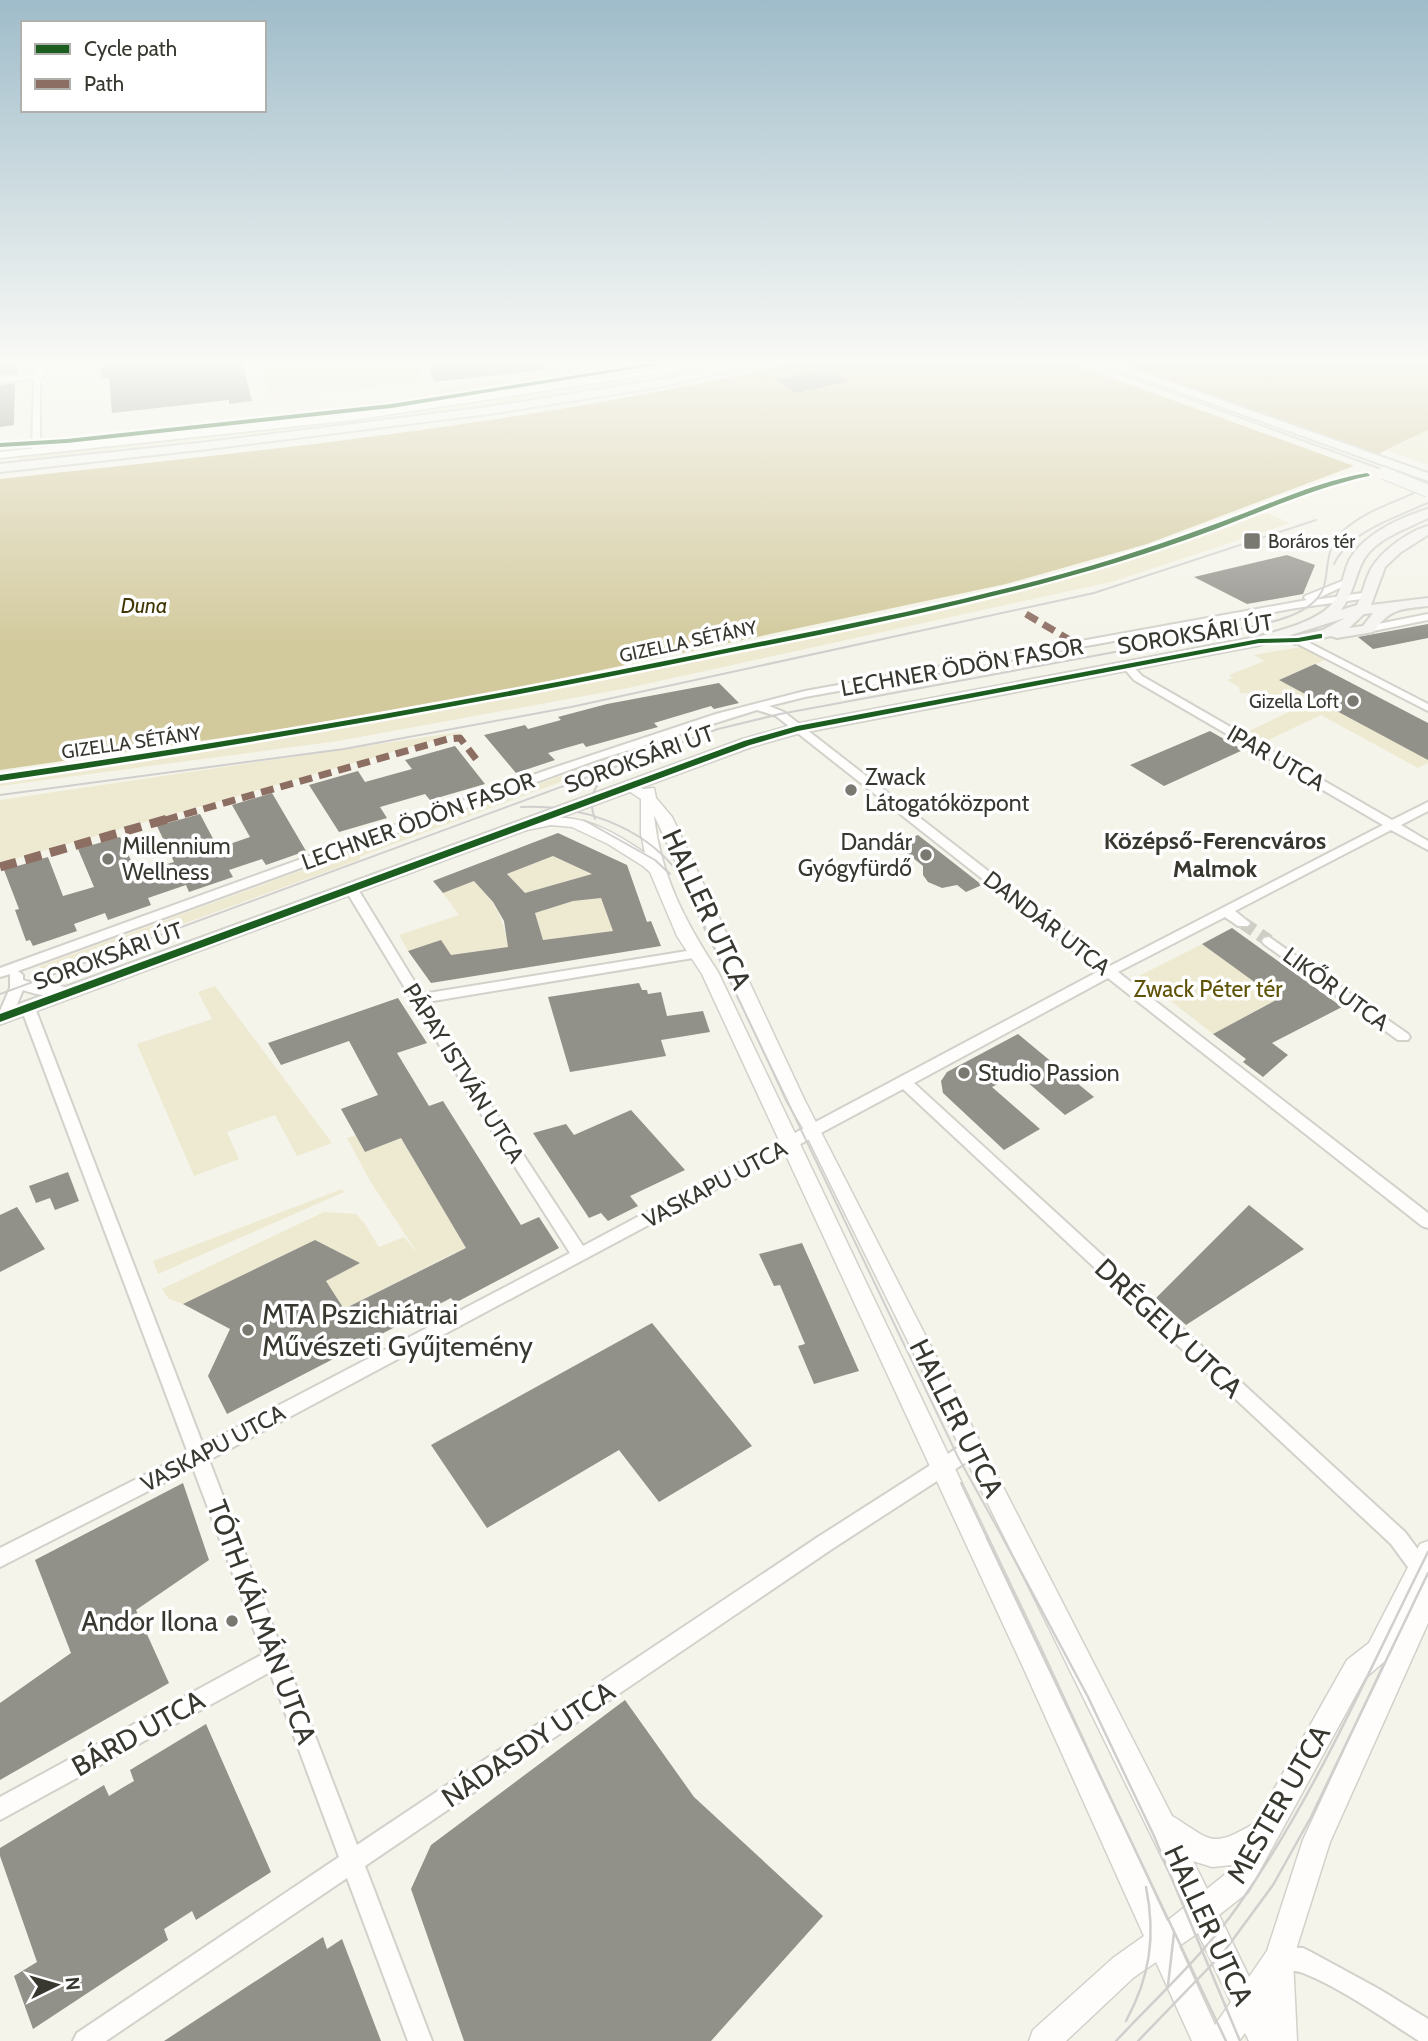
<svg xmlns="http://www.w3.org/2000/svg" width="1428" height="2041" font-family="Cabin,sans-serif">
	<rect width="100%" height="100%" fill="#f5f4ea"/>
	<g fill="#eeead1">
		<polygon points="261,361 414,361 424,383 270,397"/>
		<polygon points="656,361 661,368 534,389 531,385 523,386 519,379"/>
		<polygon points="661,377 515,401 387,417"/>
		<polygon points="500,381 508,393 356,413 355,410 369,406 318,414 319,418 167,434 166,431 137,434 137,437 60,444 46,443 51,442 52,439 265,415 267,420 275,420 274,414 424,397 423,387 425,386 432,396 440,395 437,388"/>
		<polygon points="352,422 18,460 19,456"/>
		<polygon points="1428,430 1428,465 1387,451"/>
		<polygon points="1267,513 1290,523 1115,581 628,688 338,741 0,786 0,780 233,746 408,717 928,611 1096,570"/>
		<polygon points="1300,647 1325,660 1280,679 1428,760 1428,763 1418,768 1321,715 1264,742 1247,732 1293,710 1269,697 1261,700 1251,694 1240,693 1239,687 1227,680 1233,678 1229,675 1264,661 1254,655"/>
		<polygon points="467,731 0,863 0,800"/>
		<polygon points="594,764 598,768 359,857 361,859 38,977 40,966"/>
		<polygon points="553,856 592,874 525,893 507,874"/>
		<path d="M474 881C496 904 503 916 508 947L451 955 408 951 399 935 459 915 443 893Z"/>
		<polygon points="601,898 613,931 543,940 535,913 573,901"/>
		<polygon points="1202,944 1278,999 1213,1034 1139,976"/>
		<polygon points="215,986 332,1143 297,1156 275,1115 227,1132 239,1159 194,1176 137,1044 212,1019 198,992"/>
		<polygon points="356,1135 365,1151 401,1138 469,1253 460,1257 456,1252 344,1309 326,1281 359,1263 315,1240 183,1304 169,1299 162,1289 324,1212 356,1214 365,1224 379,1247 404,1237 418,1254 370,1181 347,1138"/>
		<polygon points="342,1189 344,1192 158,1274 153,1261"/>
	</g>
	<path fill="#d2c99c" d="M802 361H1428V430L1351 467 1147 544 1006 584 526 686 298 727 0 770V479C269 450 538 423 802 361Z"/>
	<polygon fill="#f5f4ea" points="1065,361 1109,361 1384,456 1355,469 1354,466"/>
	<g fill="#919089" fill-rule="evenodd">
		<polygon points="9,361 22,361 16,374 0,375 0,364"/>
		<polygon points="122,361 242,361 252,401 229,404 229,400 112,413 109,378 101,379 100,366"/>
		<polygon points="426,361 544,361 544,370 434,382"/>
		<polygon points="827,369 848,381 796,393 776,380"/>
		<polygon points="15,383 14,425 0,427 0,385"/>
		<polygon points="1287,555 1315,565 1303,594 1247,604 1194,577"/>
		<polygon points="1428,624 1428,638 1373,649 1358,637"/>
		<polygon points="1315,664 1428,723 1428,760 1279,680"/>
		<polygon points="719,683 739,703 714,709 711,706 654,723 658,727 586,747 583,743 548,753 555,760 516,773 484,735 525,725 528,729 561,720 558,717 607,704"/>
		<polygon points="1210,731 1243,750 1164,786 1130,765"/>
		<polygon points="455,746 485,784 430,800 425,794 380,807 387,818 339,832 309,785 358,771 365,782 412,769 405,760"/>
		<polygon points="272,793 306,851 266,865 262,859 229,870 233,877 189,892 186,885 148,898 151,905 108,920 105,913 74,924 77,931 33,946 30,940 26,941 15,910 19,909 4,870 48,857 63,896 94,887 78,849 120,837 137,873 174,862 157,826 200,814 218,848 250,837 232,805"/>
		<path d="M558 833 627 865 647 922 651 921 661 946 431 983 408 951 441 940 451 955 508 947 504 921 493 902 474 881 443 893 433 881ZM553 856 592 874 525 893 507 874ZM601 898 613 931 543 940 535 913 573 901Z"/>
		<polygon points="918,835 982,885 966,892 957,885 942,888 928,882 923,875 923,866 896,844"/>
		<polygon points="1232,928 1342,1007 1272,1043 1288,1055 1263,1077 1243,1062 1246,1059 1213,1034 1278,999 1202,944"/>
		<polygon points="639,983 642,990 647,990 648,994 661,992 667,1016 703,1011 710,1032 661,1040 666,1056 570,1072 548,997"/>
		<polygon points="398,998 427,1043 397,1053 429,1106 443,1101 521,1225 539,1217 559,1248 455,1303 451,1298 227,1414 208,1376 230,1329 183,1304 315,1240 360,1263 326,1281 344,1309 466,1248 401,1138 365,1152 341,1109 378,1095 349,1041 281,1065 268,1043"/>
		<polygon points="1018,1034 1094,1097 1065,1115 1018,1074 992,1087 1040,1129 1004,1150 943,1093 941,1081 947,1072"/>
		<polygon points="631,1110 685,1170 630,1196 638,1206 608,1221 601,1213 589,1218 533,1133 566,1124 574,1135"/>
		<polygon points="68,1172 79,1201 55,1210 50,1198 36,1203 29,1186"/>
		<polygon points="1249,1205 1304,1249 1186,1325 1156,1298"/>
		<polygon points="17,1207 45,1249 0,1272 0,1215"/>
		<polygon points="802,1243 859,1371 814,1384 798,1346 805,1344 780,1285 774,1286 759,1254"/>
		<polygon points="652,1323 752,1446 659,1502 619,1450 487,1528 431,1445"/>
		<polygon points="183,1483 209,1560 136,1610 169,1683 0,1780 0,1703 71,1653 35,1560"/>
		<polygon points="625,1700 694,1797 823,1916 711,2041 464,2041 411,1889 431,1845"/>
		<polygon points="206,1724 271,1872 196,1920 192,1911 164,1929 168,1940 33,2029 14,1976 37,1962 0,1856 0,1848 104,1785 109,1796 122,1788 134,1781 130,1770"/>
		<polygon points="323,1937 327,1949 342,1939 381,2041 164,2041"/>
	</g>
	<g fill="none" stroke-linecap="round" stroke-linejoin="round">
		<polyline stroke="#cfcec5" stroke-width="13" stroke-dasharray="13 7" stroke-linecap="butt" points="1243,923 1269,941"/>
		<g stroke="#d2d1ca" stroke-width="4">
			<g id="minor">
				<polygon points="41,361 49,361 40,383 40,450 36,453 32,450 34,379 0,382 0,378 36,374"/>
				<polygon points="664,361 673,361 681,369 674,371"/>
				<path d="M1347 579 1355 581 1314 600 1369 592 1374 595 1369 598 1296 608 805 697 769 706 784 712 1110 966 1383 825 1134 680 1122 666 1123 664H1131L1142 676 1392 820 1428 802V811L1401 825 1428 841V850L1391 830 1235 911 1250 923 1248 926H1238L1225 917 1118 972 1428 1213V1228L1422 1226 1108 978 914 1083 1405 1532 1428 1563V1588L1421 1585 1391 1544 903 1089 209 1460 357 1845 818 1537 965 1443 971 1441 977 1443 980 1449 977 1455 832 1549 365 1866 432 2041H408L347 1878 106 2041H73L77 2033 339 1857 270 1672 0 1820V1797L263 1654 193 1468 0 1567V1548L188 1453 21 1008 23 1005 28 1003 35 1008 203 1445 570 1253 480 1112 345 889 346 886H356L422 994 693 950 698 951 700 954 693 958 427 1002 490 1104 583 1246 1099 971 776 716 757 710 597 760 18 971 23 975V980C39 986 66 983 77 992 66 1001 36 995 23 990L12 1016 5 1021 0 1019V1011L10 988V974L0 977V968L547 770 716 714 805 691 1307 600 1304 598 1305 596Z"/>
				<polygon points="1428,614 1428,620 1368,632 1363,629 1368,626"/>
				<polygon points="1298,637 1428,704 1428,711 1294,642 1293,640"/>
				<polygon points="1269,937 1408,1034 1410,1037 1408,1040 1398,1040 1264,944 1262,941 1264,938"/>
				<path d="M1279 1947 1303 1948 1311 1952 1379 1989 1428 2019V2041H1419C1383 2018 1343 1989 1303 1973 1293 1969 1281 1972 1271 1967L1267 1959 1271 1951Z"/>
			</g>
		</g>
		<g stroke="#d2d1ca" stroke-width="3">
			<g id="tertiary">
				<polygon points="714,361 741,361 353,420 0,458 0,452 353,414"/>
				<path d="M627 781 643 789 654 788 656 798 672 817 805 1101 1172 1816C1213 1841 1210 1849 1255 1823L1347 1660 1369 1643 1420 1544 1428 1541V1577L1423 1586 1428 1585V1623L1330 1842 1293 1959 1297 2041H1249L1245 2033 1239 2041H1192L1156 1962 1133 1978 1066 2041H1029L1033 2030 1113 1958 1144 1936 1023 1667 702 974 677 936 650 872 643 866 608 844 572 827 551 825 527 830 519 825 522 822C572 809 604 825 645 853L641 834V799L620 785ZM654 815 787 1101 804 1130 1186 1906 1167 1921 1041 1649 718 972C686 923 660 875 654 815ZM1386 1660 1303 1840 1267 1951 1249 1977 1219 1915 1248 1892 1365 1678ZM1193 1861 1212 1867 1232 1865 1228 1872 1207 1889ZM1198 1933 1231 2002 1215 2025 1179 1946Z"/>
			</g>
		</g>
		<g stroke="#d2d1ca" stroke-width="4">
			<g id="secondary">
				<polygon points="751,361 772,361 659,387 496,413 208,449 0,472 0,464 208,442 496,406 659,380"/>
				<polygon points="1070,361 1086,361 1116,374 1107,376"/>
				<polygon points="1094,361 1110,361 1428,473 1428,481"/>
				<path d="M1428 509V518C1405 530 1372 539 1361 565 1354 581 1352 596 1341 610L1357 605C1363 593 1365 580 1371 569 1382 550 1408 532 1428 526V535L1401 552 1385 567 1371 605 1428 598V606C1400 609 1391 608 1373 632L1337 638 1331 636 1295 644 1288 640 1290 637 1323 630 1345 618 1259 645 799 733 753 746 0 1024V1011L741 740 797 724 1257 637C1280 630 1313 623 1330 606 1342 594 1342 576 1349 561 1362 535 1401 517 1428 509ZM1373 613 1363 626 1349 628 1364 614Z"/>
			</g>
		</g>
		<use href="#minor" fill="#fefdfc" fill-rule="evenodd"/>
		<use href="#tertiary" fill="#fefdfc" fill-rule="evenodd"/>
		<use href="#secondary" fill="#f5f4f0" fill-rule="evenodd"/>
		<g stroke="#d0cfcd" stroke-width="2">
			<polyline points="1085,361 1428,486"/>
			<path d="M1334 564C1350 531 1397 517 1428 503"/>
			<polyline points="0,795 344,749 571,707 1094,593 1316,520"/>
			<path d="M521 807C578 804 641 825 677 871L958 1457 1004 1540"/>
			<path d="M595 819C587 799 594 785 610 771"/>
			<polyline points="584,820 655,860 670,874"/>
			<path d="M0 994 718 729 780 714 1234 630C1262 624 1319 617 1325 582 1328 567 1327 549 1338 536 1360 511 1399 501 1428 487"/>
			<polyline points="961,1483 988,1540"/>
		</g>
		<g stroke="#d0cfcd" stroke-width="2.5">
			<polyline points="987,1538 1226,2041"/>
			<polyline points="1003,1538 1088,1697 1154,1836 1240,2041"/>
			<polyline points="1168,1985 1174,1933"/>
			<path d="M1126 2021C1150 1977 1156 1936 1146 1887"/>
			<path d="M1116 2041C1158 1996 1205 1954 1240 1903 1316 1794 1369 1670 1428 1552"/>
			<polyline points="1138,2041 1223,1953 1273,1885 1311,1817 1428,1573"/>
		</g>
		<g stroke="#d2d1ca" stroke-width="14" stroke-linecap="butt">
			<polyline id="secondary-bridge" points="1384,473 1428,491"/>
		</g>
		<use href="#secondary-bridge" stroke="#f5f4f0" stroke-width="12"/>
		<g stroke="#8d6e63" stroke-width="7" stroke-dasharray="13 7" stroke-linecap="butt">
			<polyline points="1026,614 1080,646"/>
			<polyline points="165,820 448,739 460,738 479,763"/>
		</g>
		<polyline stroke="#8d6e63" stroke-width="9" stroke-dasharray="17 9" stroke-linecap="butt" points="0,867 171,818"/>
		<g stroke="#fff" stroke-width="5">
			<g id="cycleway">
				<polygon points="667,361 683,361 391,408 67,443 0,447 0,443 67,439 391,404"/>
				<path d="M1367 473 1370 475 1369 476C1317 487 1266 510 1216 529 1143 556 1069 578 993 596 901 619 809 637 717 655 479 704 240 746 0 781V775C240 741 478 699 715 651 807 632 900 615 991 592 1065 575 1136 553 1207 527 1259 509 1313 482 1367 473Z"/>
				<polygon points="1319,634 1322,634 1322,638 1298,642 1259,643 798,731 750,745 0,1022 0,1014 744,741 797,726 1259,639 1298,638"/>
			</g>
		</g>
		<use href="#cycleway" fill="#1b5e20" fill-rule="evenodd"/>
	</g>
	<linearGradient id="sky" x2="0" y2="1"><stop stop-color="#9fbcca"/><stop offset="0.56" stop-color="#fafaf6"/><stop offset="1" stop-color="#fafaf6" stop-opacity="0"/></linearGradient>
	<rect width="1428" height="647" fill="url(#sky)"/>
	<g fill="#7a7971" stroke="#fff" stroke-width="2.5">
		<rect x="1243" y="532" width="18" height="18" rx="3.5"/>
		<circle cx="1353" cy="701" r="7"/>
		<circle cx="851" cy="790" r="7"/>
		<circle cx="926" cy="855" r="7"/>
		<circle cx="108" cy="859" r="7"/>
		<circle cx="964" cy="1073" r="7"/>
		<circle cx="248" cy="1330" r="7"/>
		<circle cx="232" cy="1621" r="7"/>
	</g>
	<g text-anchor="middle" stroke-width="7" stroke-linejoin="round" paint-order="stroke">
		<g font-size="19" fill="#383730" stroke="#fff" text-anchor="start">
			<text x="1268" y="548">Boráros tér</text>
			<text x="1339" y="708" text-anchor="end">Gizella Loft</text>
		</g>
		<g font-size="19" fill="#383730" stroke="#fff">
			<text transform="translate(688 641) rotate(-12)" y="7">GIZELLA SÉTÁNY</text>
			<text transform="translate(131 742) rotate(-8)" y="7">GIZELLA SÉTÁNY</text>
		</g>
		<g font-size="21" font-style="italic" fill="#3f3604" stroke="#fff">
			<text x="144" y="613">Duna</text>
		</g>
		<g font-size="23" fill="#383730" stroke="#fff">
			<text transform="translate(1195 634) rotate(-9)" y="8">SOROKSÁRI ÚT</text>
			<text transform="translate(962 667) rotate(-10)" y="8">LECHNER ÖDÖN FASOR</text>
			<text transform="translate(1276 758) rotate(30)" y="8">IPAR UTCA</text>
			<text transform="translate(639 759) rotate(-20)" y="8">SOROKSÁRI ÚT</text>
			<text transform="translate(418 821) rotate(-20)" y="8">LECHNER ÖDÖN FASOR</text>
			<text transform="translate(1047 923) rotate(38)" y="8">DANDÁR UTCA</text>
			<text transform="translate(108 956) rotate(-20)" y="8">SOROKSÁRI ÚT</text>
			<text transform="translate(1336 989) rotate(36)" y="8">LIKŐR UTCA</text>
			<text transform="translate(464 1073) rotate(58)" y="8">PÁPAY ISTVÁN UTCA</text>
			<text transform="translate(715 1184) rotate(-28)" y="8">VASKAPU UTCA</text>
			<text transform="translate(213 1448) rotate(-28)" y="8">VASKAPU UTCA</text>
		</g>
		<g font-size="23" fill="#383730" stroke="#fff" text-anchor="start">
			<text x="865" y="785">Zwack<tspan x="865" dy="26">Látogatóközpont</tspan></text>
			<text x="912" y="850" text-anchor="end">Dandár<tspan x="912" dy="26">Gyógyfürdő</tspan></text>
			<text x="122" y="854">Millennium<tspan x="122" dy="26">Wellness</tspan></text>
			<text x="978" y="1081">Studio Passion</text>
		</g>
		<g font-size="23" fill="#5f5308" stroke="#fff">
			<text x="1208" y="997">Zwack Péter tér</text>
		</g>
		<g font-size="24" font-weight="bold" fill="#383730" stroke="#fff">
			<text x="1215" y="849">Középső-Ferencváros<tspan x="1215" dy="28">Malmok</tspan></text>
		</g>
		<g font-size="28" fill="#383730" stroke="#fff">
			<text transform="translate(707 909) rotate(65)" y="10">HALLER UTCA</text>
			<text transform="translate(1169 1328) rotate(43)" y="10">DRÉGELY UTCA</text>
			<text transform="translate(957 1418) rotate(63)" y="10">HALLER UTCA</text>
			<text transform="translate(262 1622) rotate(69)" y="10">TÓTH KÁLMÁN UTCA</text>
			<text transform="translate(138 1733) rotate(-29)" y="10">BÁRD UTCA</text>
			<text transform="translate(528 1744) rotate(-34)" y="10">NÁDASDY UTCA</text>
			<text transform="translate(1278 1804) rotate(-60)" y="10">MESTER UTCA</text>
			<text transform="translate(1209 1925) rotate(65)" y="10">HALLER UTCA</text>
		</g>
		<g font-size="28" fill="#383730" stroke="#fff" text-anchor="start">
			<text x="262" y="1324">MTA Pszichiátriai<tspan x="262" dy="32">Művészeti Gyűjtemény</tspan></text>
			<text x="218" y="1631" text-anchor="end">Andor Ilona</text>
		</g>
	</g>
	<rect x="21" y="21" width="245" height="91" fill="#ffffff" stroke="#afafac" stroke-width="2"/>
	<rect x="35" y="44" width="35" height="10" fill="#1b5e20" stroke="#afafac" stroke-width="2"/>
	<text x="84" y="56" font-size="21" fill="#383730">Cycle path</text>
	<rect x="35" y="79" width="35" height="10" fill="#8d6e63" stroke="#afafac" stroke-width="2"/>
	<text x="84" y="91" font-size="21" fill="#383730">Path</text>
	<g transform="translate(56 1985) rotate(85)" stroke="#ffffff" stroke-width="5" paint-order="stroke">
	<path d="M0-5L12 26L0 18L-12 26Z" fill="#383730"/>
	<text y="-10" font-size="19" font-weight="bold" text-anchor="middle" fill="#383730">N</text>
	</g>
</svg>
